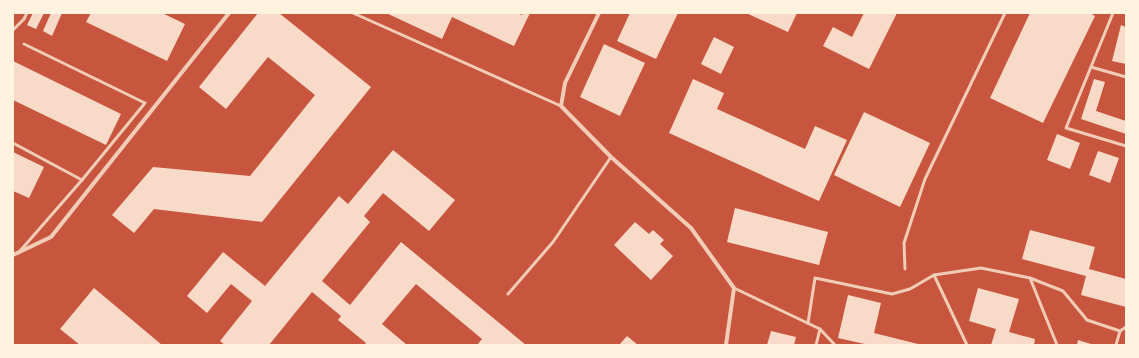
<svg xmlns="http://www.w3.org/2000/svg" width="1139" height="358" font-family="Helvetica,sans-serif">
	<rect width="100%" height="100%" fill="#c8553d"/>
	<g fill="#f7dbc8">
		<polygon points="33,13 44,13 36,29 27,25"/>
		<polygon points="51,13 62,13 52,36 43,31"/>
		<polygon points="91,13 162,13 185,24 167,61 86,22"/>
		<polygon points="258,13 279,13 371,87 262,222 154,209 134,233 112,215 153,167 250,176 315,95 268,57 226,109 199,87"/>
		<polygon points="386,13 517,13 522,15 523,13 530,13 514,46 452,17 442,39"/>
		<polygon points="630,13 678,13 656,59 617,41"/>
		<polygon points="746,13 797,13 788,32"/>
		<polygon points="864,13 897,13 869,69 823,46 833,27 852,37"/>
		<polygon points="1030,13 1090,13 1095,16 1043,123 990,98"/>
		<polygon points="1121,25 1126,27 1126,64 1112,61"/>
		<polygon points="714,37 734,47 721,74 701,64"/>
		<polygon points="604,44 645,63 620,116 580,97"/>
		<polygon points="13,61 121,114 106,145 13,100"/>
		<polygon points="693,79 724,93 717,109 805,149 815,126 847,140 819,201 669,133"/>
		<polygon points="1094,79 1105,82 1096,111 1126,121 1126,134 1081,119"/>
		<polygon points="864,112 930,143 900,207 834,175"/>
		<polygon points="1057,134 1080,143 1070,169 1047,160"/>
		<polygon points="393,150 455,200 429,231 383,193 364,216 370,222 322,281 350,305 401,242 526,345 477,345 482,339 416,284 382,324 407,345 364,345 366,343 338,320 341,316 312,292 269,345 225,345 220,341 252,301 231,284 207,313 187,296 223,252 265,286 339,196 348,204"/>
		<polygon points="1098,151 1119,158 1110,183 1089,175"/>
		<polygon points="13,152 44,167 29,198 13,191"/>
		<polygon points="735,208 828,232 819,265 727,242"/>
		<polygon points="635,222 649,234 653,230 664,240 660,244 673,256 651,280 614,245"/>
		<polygon points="1030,230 1095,247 1089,269 1126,279 1126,307 1081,295 1086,276 1022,259"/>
		<polygon points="94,288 162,345 80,345 60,329"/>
		<polygon points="978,288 1019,299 1009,332 1035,339 1034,345 991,345 996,329 969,321"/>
		<polygon points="848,295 881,303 874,333 922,345 869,345 838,338"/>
		<polygon points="771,331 796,337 794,345 767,345"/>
		<polygon points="627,336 638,345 619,345"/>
		<polygon points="1078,340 1094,345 1077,345"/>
	</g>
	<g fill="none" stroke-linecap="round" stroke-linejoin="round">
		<g stroke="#f1ccb7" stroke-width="3">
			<polyline points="353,13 561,106"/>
			<polyline points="1113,13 1066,128 1126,146"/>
			<polyline points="13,30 24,19 27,13"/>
			<polyline points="1091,67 1126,77"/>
			<polyline points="13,143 82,180"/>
			<polyline points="20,251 82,180 145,103 24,44"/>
			<polyline points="905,269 904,243 925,179 1005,13"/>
			<polyline points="934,275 967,345"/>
			<polyline points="1030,278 1063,291 1087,320 1120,331 1116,345"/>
			<polyline points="734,288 820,329 816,345"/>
			<polyline points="508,294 553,242 611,157"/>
			<polyline points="808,323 815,278 892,294 910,289 934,275 981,268 1030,278 1057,345"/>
			<polyline points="820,329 835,345"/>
			<polyline points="1120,331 1126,327"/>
		</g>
		<g stroke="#f1ccb7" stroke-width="4">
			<polyline points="599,13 565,83 561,106 611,157 691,228 734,288 726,345"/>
			<polyline points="13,255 51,237 229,13"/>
		</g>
	</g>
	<rect width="1139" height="358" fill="none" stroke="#fff3e0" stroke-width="28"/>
</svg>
